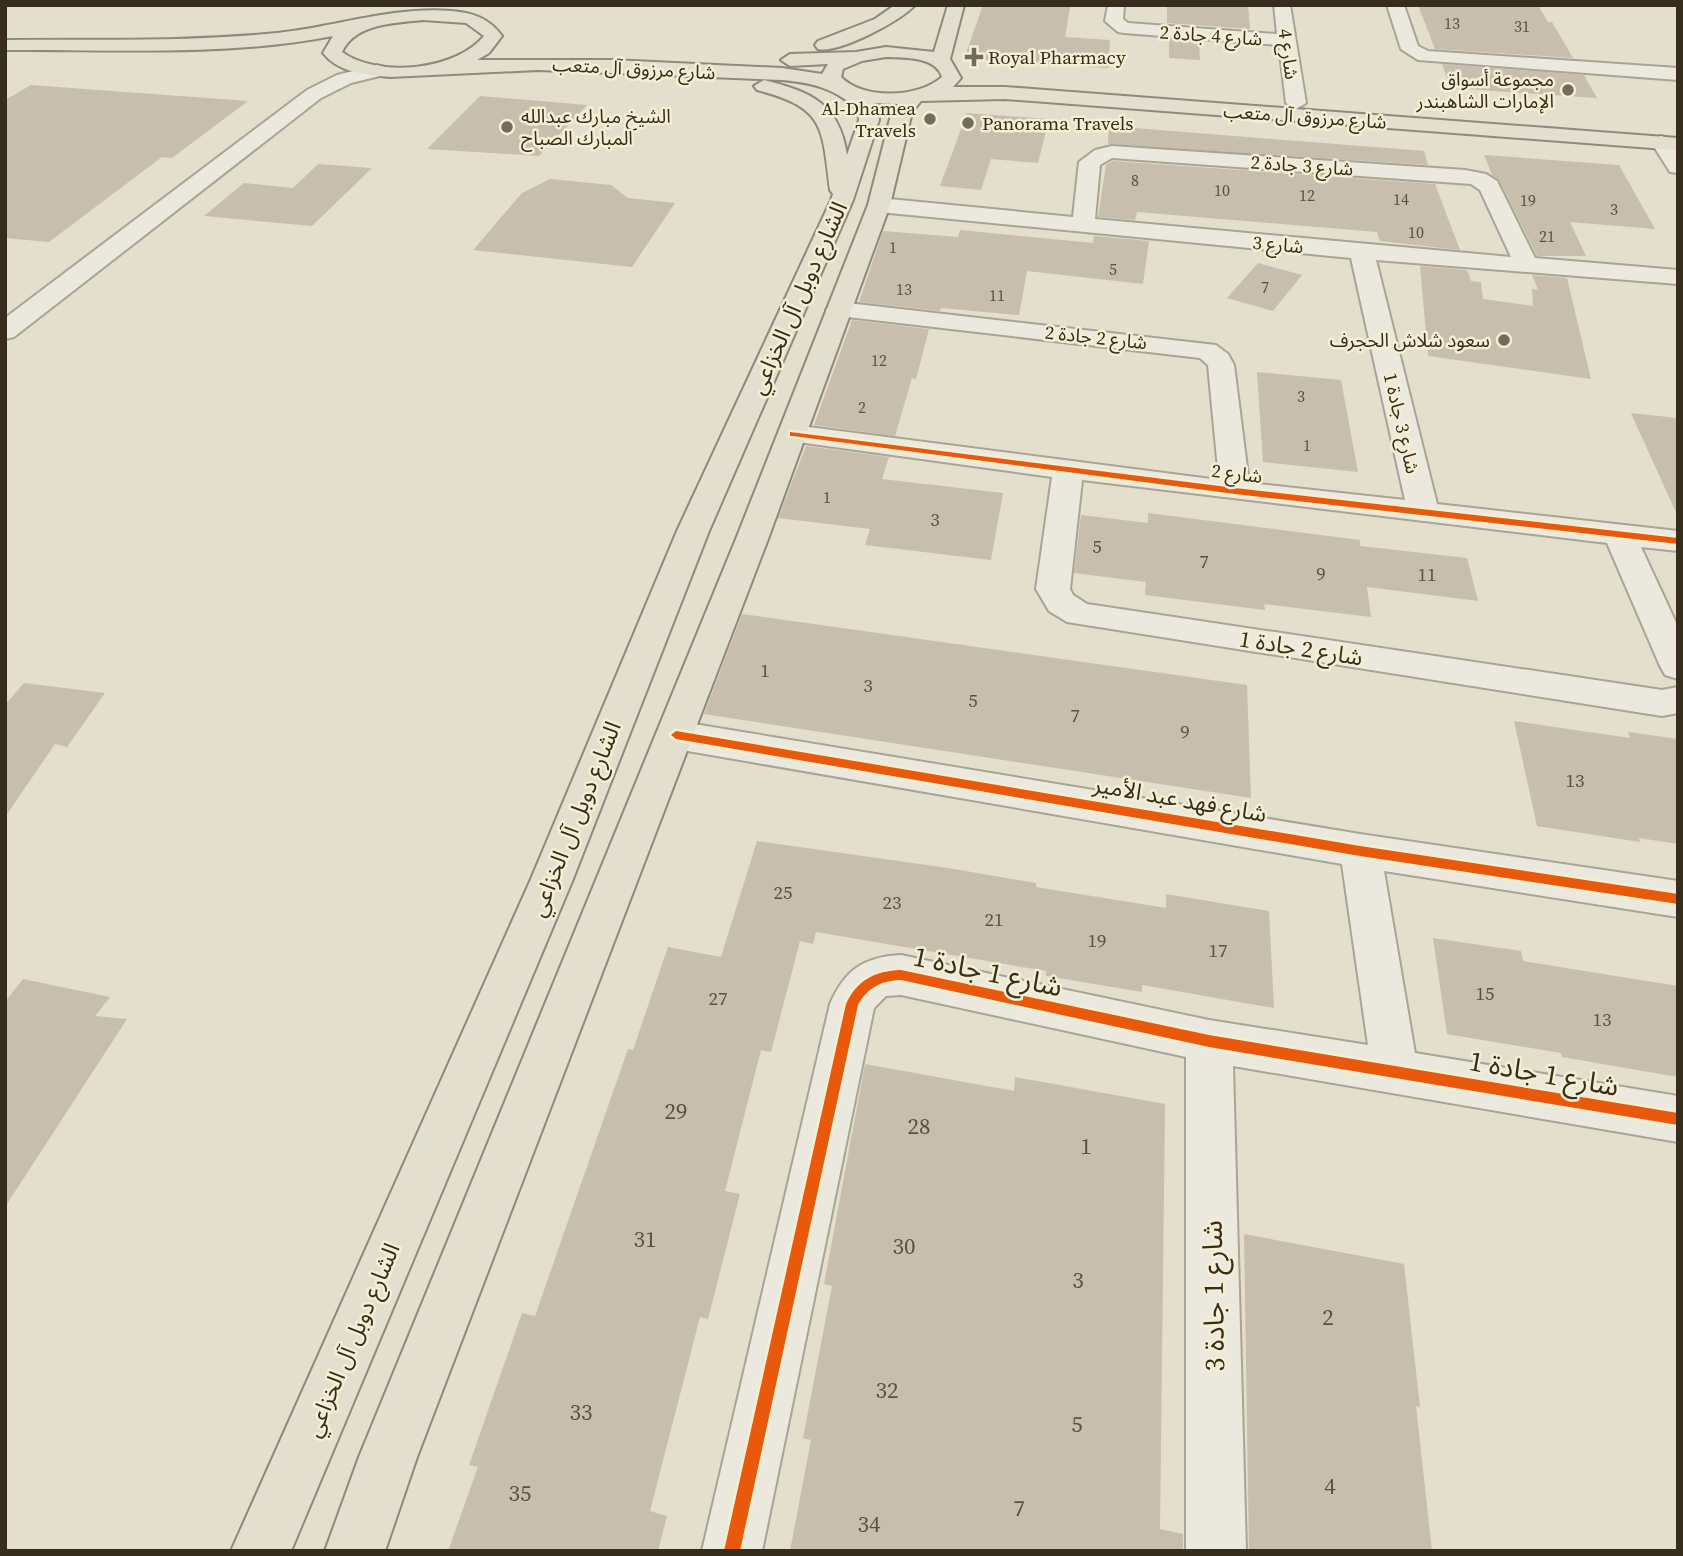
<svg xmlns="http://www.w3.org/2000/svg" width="1683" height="1556" font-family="'Source Serif 4','Noto Sans Arabic',serif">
	<rect width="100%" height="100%" fill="#e3dfcc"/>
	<g fill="#c7bead">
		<polygon points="983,5 1070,7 1065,37 1110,40 1108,68 964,59"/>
		<polygon points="1167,5 1248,5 1250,29 1167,23"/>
		<polygon points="1418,5 1538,5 1548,22 1552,22 1573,58 1435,49"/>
		<polygon points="1169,39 1199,41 1200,60 1169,58"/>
		<polygon points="1442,64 1584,75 1597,98 1451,88"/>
		<polygon points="31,85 248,101 172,158 162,157 49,242 5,238 5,100"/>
		<polygon points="480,96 587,105 539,156 427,149"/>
		<polygon points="967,113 1049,119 1038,163 991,159 981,190 940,186"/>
		<polygon points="1109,126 1424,151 1428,165 1108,144"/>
		<polygon points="1484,155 1619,165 1655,229 1570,222 1586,256 1537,256 1499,180 1492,175"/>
		<polygon points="1113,161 1435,184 1460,250 1380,241 1377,232 1137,212 1135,220 1098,217 1106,165"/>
		<polygon points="318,164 372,168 312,226 204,216 244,183 293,188"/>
		<polygon points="550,179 611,185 628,198 675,203 632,267 473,250 522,193"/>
		<polygon points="960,230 1093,243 1094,236 1149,241 1143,284 1027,271 1019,315 941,308 940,311 859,302 883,231 958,237"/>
		<polygon points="1258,263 1302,275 1273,311 1227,298"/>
		<polygon points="1420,266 1467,270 1471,281 1481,282 1483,299 1533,306 1532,289 1538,290 1532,275 1567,278 1591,379 1428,356"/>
		<polygon points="852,320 929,329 916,379 912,378 895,436 814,425"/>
		<polygon points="1257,372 1341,380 1358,472 1263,462"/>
		<polygon points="1631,413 1678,418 1678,517"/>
		<polygon points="806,446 889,457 882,479 1003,493 991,560 865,545 870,529 778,518"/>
		<polygon points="1148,513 1360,540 1360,546 1467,558 1478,601 1367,587 1371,617 1264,604 1265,610 1145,595 1146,582 1074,573 1081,515 1148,523"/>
		<polygon points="742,614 1247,685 1251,798 704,714"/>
		<polygon points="24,683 105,693 67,747 55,744 5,817 5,705"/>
		<polygon points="1514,721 1630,738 1628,732 1678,739 1678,844 1639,838 1640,842 1537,826"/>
		<polygon points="757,841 948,868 1036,883 1036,887 1166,908 1166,894 1269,911 1274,1008 1142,985 1142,992 1046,976 1046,971 816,932 813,944 800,941 771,1052 761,1050 725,1191 740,1194 708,1319 700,1317 650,1511 667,1516 658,1551 448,1551 478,1467 469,1465 522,1313 535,1316 628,1049 633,1050 668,947 721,957"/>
		<polygon points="1433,938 1521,951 1523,961 1678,986 1678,1077 1562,1057 1561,1053 1447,1034"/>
		<polygon points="23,979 110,997 95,1016 127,1019 5,1207 5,1002"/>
		<polygon points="865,1064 1014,1091 1015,1077 1165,1104 1160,1529 1183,1534 1183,1551 790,1551 811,1440 803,1438 832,1286 824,1284"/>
		<polygon points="1244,1234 1404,1264 1420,1407 1416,1406 1432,1551 1249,1551"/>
	</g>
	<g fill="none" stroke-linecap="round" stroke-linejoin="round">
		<g stroke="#a8a496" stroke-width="4">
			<g id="minor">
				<polygon points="1108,5 1124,5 1123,19 1128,23 1277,34 1274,5 1290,5 1306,103 1296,109 1286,103 1279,45 1124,33 1118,32 1105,21"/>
				<polygon points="1387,5 1404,5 1418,46 1428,51 1678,68 1678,80 1418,60 1401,49"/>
				<polygon points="377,65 384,67 386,71 384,75 351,83 321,98 14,337 5,339 5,318 307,90 337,75"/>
				<polygon points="1661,136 1668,138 1678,151 1678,173 1670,172 1651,142 1654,138"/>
				<path d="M1112 146 1465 170 1486 174 1497 181 1535 258 1678 270V284L1376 260 1437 504 1678 531V551L1641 547 1678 627V679L1665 675 1660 666 1607 543 1082 480 1070 589 1073 595 1087 604 1662 690 1678 687V713L1662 716 1067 622 1049 611 1036 589 1052 477 783 440 779 434 783 428 793 425 1219 480 1208 365 1200 358 830 315 826 310 830 305 839 302 1216 345 1228 354 1234 365 1249 483 1405 500 1351 258 879 212 871 210 868 205 871 200 879 198 1073 217 1079 162 1095 150ZM1112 158 1471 184 1480 190 1511 257 1095 219 1100 165Z"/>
				<path d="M676 721 1360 834 1678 881V917L1384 871 1415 1053 1678 1096V1142L1233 1066 1246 1551H1186V1057L901 995 886 996 874 1008 762 1551H702L830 1004C845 970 863 957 901 955L1209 1020 1368 1045 1342 864 676 749 663 745 657 735 663 725Z"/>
			</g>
		</g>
		<g stroke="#8e897c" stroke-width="4">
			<g id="major">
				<path d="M895 5H915C901 21 838 54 818 49L815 45 818 41 875 19Z"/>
				<path d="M948 5H964L950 59 961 78 953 87H1005L1678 138V150L1005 99 921 101 912 112 890 205 768 539 417 1457 385 1551H325L359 1457 736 539 868 205 892 111 898 104 874 103 878 108 879 120 853 200 709 531 573 879 291 1551H231L531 879 677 531 831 200 833 194 830 190C822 126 825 108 757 90L754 86 764 80C811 92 839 103 847 155L859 120 858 110C835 88 813 83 782 80L538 70 390 77C366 75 339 73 323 53L333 36C226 57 114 49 5 50V40C96 39 187 42 277 33 335 27 393 6 452 11 473 13 489 18 502 36L489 53 477 60H612L782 68 822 74 828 64 790 66 781 60 790 54 856 52 886 47 934 52ZM423 20 466 23 484 36C455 71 378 78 342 52 355 23 396 23 423 20ZM886 57C904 58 936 56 942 77 919 98 863 100 841 77L843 69 862 61Z"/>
			</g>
		</g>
		<use href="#minor" fill="#ebe8de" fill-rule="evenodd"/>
		<use href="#major" fill="#e2dfcf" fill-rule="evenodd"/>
		<g stroke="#f4eed3" stroke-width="5">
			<g id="cycleway">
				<polygon points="790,432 1235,488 1678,538 1678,544 1235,494 793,436 790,436"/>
				<polygon points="676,731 1360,846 1678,894 1678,904 1360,856 676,739 671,735"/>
				<path d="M901 970 1209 1035 1678 1113V1125L1209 1047 901 980C881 981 868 987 858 1005L740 1551H724L846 1004C857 980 875 971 901 970Z"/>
			</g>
		</g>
		<use href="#cycleway" fill="#e8590c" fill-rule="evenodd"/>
	</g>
	<g fill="#736b5b" stroke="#f4eed3" stroke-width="2.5">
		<path d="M970.5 46.5h7v7h7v7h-7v7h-7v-7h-7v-7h7z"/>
		<circle cx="1568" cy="90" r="7"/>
		<circle cx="930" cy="119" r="7"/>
		<circle cx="968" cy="123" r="7"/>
		<circle cx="507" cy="127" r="7"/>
		<circle cx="1504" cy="340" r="7"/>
	</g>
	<g text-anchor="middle" stroke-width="5" stroke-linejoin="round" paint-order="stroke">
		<g font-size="16" fill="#5a5142">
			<text x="1452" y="29">13</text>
			<text x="1522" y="32">31</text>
			<text x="1135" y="186">8</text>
			<text x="1222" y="196">10</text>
			<text x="1307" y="201">12</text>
			<text x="1401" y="205">14</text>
			<text x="1528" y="206">19</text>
			<text x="1614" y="215">3</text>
			<text x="1416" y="238">10</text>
			<text x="1547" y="242">21</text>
			<text x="893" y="253">1</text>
			<text x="1113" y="275">5</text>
			<text x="1265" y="293">7</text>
			<text x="904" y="295">13</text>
			<text x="997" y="301">11</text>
			<text x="879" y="366">12</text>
			<text x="1301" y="402">3</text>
			<text x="862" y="413">2</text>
			<text x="1307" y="451">1</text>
			<text x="827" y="503">1</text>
		</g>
		<g font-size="19" fill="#362d1e" stroke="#f4eed3">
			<text transform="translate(1211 35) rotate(4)" y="7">شارع 4 جادة 2</text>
			<text transform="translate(1289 54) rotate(82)" y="7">شارع 4</text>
			<text transform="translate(634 68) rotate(3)" y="7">شارع مرزوق آل متعب</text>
			<text transform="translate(1305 116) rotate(4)" y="7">شارع مرزوق آل متعب</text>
			<text transform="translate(1302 165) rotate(4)" y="7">شارع 3 جادة 2</text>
			<text transform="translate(1278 244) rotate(5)" y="7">شارع 3</text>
			<text transform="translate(1096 337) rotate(6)" y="7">شارع 2 جادة 2</text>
			<text transform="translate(1402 423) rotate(77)" y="7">شارع 3 جادة 1</text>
			<text transform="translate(1237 473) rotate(7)" y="7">شارع 2</text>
		</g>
		<g font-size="19" fill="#362d1e" stroke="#f4eed3" text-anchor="start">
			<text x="988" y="64">Royal Pharmacy</text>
			<text x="1554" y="86" text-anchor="end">مجموعة أسواق<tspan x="1554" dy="22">الإمارات الشاهبندر</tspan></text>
			<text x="916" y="115" text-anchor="end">Al-Dhamea<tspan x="916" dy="22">Travels</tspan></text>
			<text x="521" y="123">الشيخ مبارك عبدالله<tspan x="521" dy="22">المبارك الصباح</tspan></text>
			<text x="982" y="130">Panorama Travels</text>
			<text x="1490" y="347" text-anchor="end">سعود شلاش الحجرف</text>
		</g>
		<g font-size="19" fill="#5a5142">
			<text x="935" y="526">3</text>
			<text x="1097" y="553">5</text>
			<text x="1204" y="568">7</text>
			<text x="1321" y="580">9</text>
			<text x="1427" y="581">11</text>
			<text x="765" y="677">1</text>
			<text x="868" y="692">3</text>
			<text x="973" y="707">5</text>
			<text x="1075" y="722">7</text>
			<text x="1185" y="738">9</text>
			<text x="1575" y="787">13</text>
			<text x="783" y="899">25</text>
			<text x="892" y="909">23</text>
			<text x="994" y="926">21</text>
			<text x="1097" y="947">19</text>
			<text x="1218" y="957">17</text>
			<text x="1485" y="1000">15</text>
			<text x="718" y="1005">27</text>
			<text x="1602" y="1026">13</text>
		</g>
		<g font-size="23" fill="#362d1e" stroke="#f4eed3">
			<text transform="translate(798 298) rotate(-66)" y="8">الشارع دوبل آل الخزاعي</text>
			<text transform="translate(1301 648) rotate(9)" y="8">شارع 2 جادة 1</text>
			<text transform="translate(1180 799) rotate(10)" y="8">شارع فهد عبد الأمير</text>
			<text transform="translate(575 819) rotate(-68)" y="8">الشارع دوبل آل الخزاعي</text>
			<text transform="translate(352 1340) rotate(-67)" y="8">الشارع دوبل آل الخزاعي</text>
		</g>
		<g font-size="23" fill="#5a5142">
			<text x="676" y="1119">29</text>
			<text x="919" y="1134">28</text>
			<text x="1086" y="1154">1</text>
			<text x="645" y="1247">31</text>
			<text x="904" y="1254">30</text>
			<text x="1078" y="1288">3</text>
			<text x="1328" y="1325">2</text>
			<text x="887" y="1398">32</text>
			<text x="581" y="1420">33</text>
			<text x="1077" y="1432">5</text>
			<text x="1330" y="1494">4</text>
			<text x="520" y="1501">35</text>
			<text x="1019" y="1516">7</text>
			<text x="869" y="1532">34</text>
		</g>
		<g font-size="28" fill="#362d1e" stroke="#f4eed3">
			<text transform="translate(988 971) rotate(12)" y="10">شارع 1 جادة 1</text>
			<text transform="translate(1544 1073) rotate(10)" y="10">شارع 1 جادة 1</text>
			<text transform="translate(1213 1296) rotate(-91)" y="10">شارع 1 جادة 3</text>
		</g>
	</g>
	<rect width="1683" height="1556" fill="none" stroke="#362d1e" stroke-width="14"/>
</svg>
